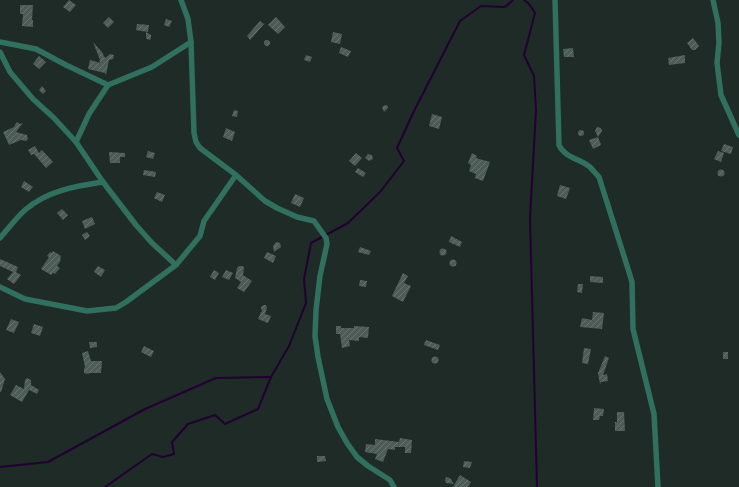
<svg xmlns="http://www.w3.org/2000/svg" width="739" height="487" font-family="'Archivo Narrow',sans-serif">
	<defs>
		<pattern id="building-hatch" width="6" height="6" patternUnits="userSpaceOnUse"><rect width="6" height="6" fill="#4d5c57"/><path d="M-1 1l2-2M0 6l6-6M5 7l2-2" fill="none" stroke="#66736f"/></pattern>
	</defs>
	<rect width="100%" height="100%" fill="#1e2b27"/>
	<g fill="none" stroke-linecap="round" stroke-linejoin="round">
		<g stroke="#220031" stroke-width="2">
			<polyline points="524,0 529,4 535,13 524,55 534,76 536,110 530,218 537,487"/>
			<polyline points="0,467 48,462 145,409 216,378 271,377"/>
			<polyline points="105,487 152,454 163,457 174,454 172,442 188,424 215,415 225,424 258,409 271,377 289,346 306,303 304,279 311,243 348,223 380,192 404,161 397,148 413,113 460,21 481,6 505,7 513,0"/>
		</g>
	</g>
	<g fill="url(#building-hatch)">
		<polygon points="69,0 76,5 70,12 63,7"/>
		<polygon points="20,5 33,5 32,20 33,20 33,27 22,26 23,14 20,14"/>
		<polygon points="109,17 114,22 108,28 103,23"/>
		<polygon points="276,17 285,27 278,34 268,25"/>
		<polygon points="166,19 172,21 169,27 164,25"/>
		<polygon points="260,21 264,24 250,40 247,36"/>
		<polygon points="137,24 149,25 148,32 136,30"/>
		<polygon points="146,32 151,35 151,38 150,40 147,39 146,38"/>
		<polygon points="333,32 342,34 340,44 331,42"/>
		<polygon points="693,38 699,46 695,50 692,50 687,43"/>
		<circle cx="267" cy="43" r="3"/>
		<polygon points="93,42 102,52 105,58 110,54 114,55 113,59 109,60 106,75 105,73 88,69 90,60 101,63 99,61 100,60"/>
		<polygon points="341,47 351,51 348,57 339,53"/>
		<polygon points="573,48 574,57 564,57 563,49"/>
		<polygon points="306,55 312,57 310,62 304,60"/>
		<polygon points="685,55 685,63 669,65 668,58"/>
		<polygon points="39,56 46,62 39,69 33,64"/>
		<polygon points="42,86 46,91 43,94 39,90"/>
		<polygon points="385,105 388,106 388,108 384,112 382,107"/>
		<polygon points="234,110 238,111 237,117 232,116"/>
		<polygon points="432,114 442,117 439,129 429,126"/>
		<polygon points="17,122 20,124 23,123 16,132 27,135 28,139 26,141 21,140 9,145 3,132 14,127 16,123"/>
		<polygon points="597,127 601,128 602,131 598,137 595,131"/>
		<polygon points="226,128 235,132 232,141 223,137"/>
		<circle cx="581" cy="133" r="3"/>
		<polygon points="598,137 601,145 593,149 589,140"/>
		<polygon points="724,144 733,147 731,154 721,151"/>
		<polygon points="35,146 39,153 42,150 53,162 46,168 34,154 31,155 28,150"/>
		<polygon points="148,151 155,153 153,159 146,157"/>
		<polygon points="718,151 724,153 721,162 714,159"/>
		<polygon points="109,152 125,153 125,157 120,157 120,163 110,163"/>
		<polygon points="356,153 362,158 355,166 349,161"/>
		<polygon points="472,153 477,156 476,158 490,162 483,181 475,178 476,174 469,171 471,165 468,163"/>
		<polygon points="368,154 372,155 373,159 369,161 365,158"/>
		<polygon points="358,168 366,173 363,177 355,172"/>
		<circle cx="721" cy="173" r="3.5"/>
		<polygon points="144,170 156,172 155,177 143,175"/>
		<polygon points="24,181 33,187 29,192 21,187"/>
		<polygon points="560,185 570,188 566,199 557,196"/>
		<polygon points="157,192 165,195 162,202 154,198"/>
		<polygon points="295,194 304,198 300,207 291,203"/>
		<polygon points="62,209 68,215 63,220 57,213"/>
		<polygon points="92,217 95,224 85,229 82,221"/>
		<polygon points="87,232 90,236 85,240 82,235"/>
		<polygon points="451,236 462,242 460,247 449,242"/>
		<polygon points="276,242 280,243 281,247 274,252 273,246"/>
		<polygon points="360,247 371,251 369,255 358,252"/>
		<circle cx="443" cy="252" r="3.5"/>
		<polygon points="53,251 61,256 60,259 61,260 57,266 60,268 55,274 53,273 51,275 41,269 49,257 47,256 50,252 52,253"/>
		<polygon points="267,252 276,256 273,263 264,258"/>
		<polygon points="0,259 18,267 16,272 21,275 14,284 7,279 13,272 0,266"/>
		<circle cx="453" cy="263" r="3.5"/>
		<polygon points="98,266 105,270 101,277 94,272"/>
		<polygon points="239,266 243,266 244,268 243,275 252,281 244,292 237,288 241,282 235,278 237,268"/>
		<polygon points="214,270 219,273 215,280 210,277"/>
		<polygon points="226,270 233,273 229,280 222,277"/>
		<polygon points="403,273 408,276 404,283 411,286 403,302 392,296"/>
		<polygon points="590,276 603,277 603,283 590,282"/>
		<polygon points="360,280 367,281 366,287 359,286"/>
		<polygon points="578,284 583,284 582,293 577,292"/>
		<polygon points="264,305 266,305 267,308 265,314 271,316 268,323 258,319 261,312 262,312 261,307"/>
		<polygon points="593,312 604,313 602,329 580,327 582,318 592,320"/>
		<polygon points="11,319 19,322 14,333 6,330"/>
		<polygon points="34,324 43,327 40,336 31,333"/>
		<polygon points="336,326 341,326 341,328 354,328 354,326 369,327 368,338 359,337 359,341 349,340 350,346 342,348 340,334 336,334"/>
		<polygon points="426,340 440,345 438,350 424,345"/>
		<polygon points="89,342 97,342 97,347 90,348"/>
		<polygon points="144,346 154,351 151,357 141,352"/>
		<polygon points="584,348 591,349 588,364 582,363"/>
		<polygon points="88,351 91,361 102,361 101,373 90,373 87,374 84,373 84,369 85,367 82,353"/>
		<rect x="723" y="352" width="5" height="7"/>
		<polygon points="605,356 609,358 603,375 607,374 608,381 601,382 600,384 598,373"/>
		<circle cx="435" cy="360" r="3.5"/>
		<polygon points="0,372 5,379 1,392 0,392"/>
		<polygon points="27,378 31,380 31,385 39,390 37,394 29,390 22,402 10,395 16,385 24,389 25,380"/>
		<polygon points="594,408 604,409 603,416 600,416 599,420 593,420"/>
		<polygon points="617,412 624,412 625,431 615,431 615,422 617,422"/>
		<polygon points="400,438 412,440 411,453 405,453 405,447 395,447 395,450 388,449 383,462 375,459 377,454 365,452 366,444 375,445 375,439 399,442"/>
		<polygon points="317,456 325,456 326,461 317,462"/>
		<polygon points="464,461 472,462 470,468 463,467"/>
		<polygon points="460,475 471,482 468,487 453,487"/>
		<polygon points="446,477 450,478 454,484 446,483 445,480"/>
	</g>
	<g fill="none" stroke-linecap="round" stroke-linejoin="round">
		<g stroke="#316f5f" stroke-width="5.5">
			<polyline points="181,0 188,19 191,42 194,133 196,142 200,148 236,175 265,201 277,208 297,217 314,221 326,238 327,244 320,276 316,310 315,336 318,357 327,399 338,427 347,443 357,457 368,466 390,480 394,487"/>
			<path d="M555 0 559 145C564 157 580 159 590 167 593 170 596 174 599 177L629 272 632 282 633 329 654 414 658 487"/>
			<polyline points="713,0 718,23 719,43 717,63 721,95 739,135"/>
			<polyline points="0,42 36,49 66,65 108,85"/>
			<polyline points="0,52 10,72 33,99 54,118 76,142 103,182 136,225 152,243 176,265"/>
			<polyline points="76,142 89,114 108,85 152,67 191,42"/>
			<path d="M0 238C8 229 16 218 25 210 47 191 75 186 103 182"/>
			<polyline points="0,287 25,299 87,311 116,308 126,302 176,265 200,236 204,221 236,175"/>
		</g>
	</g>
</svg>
